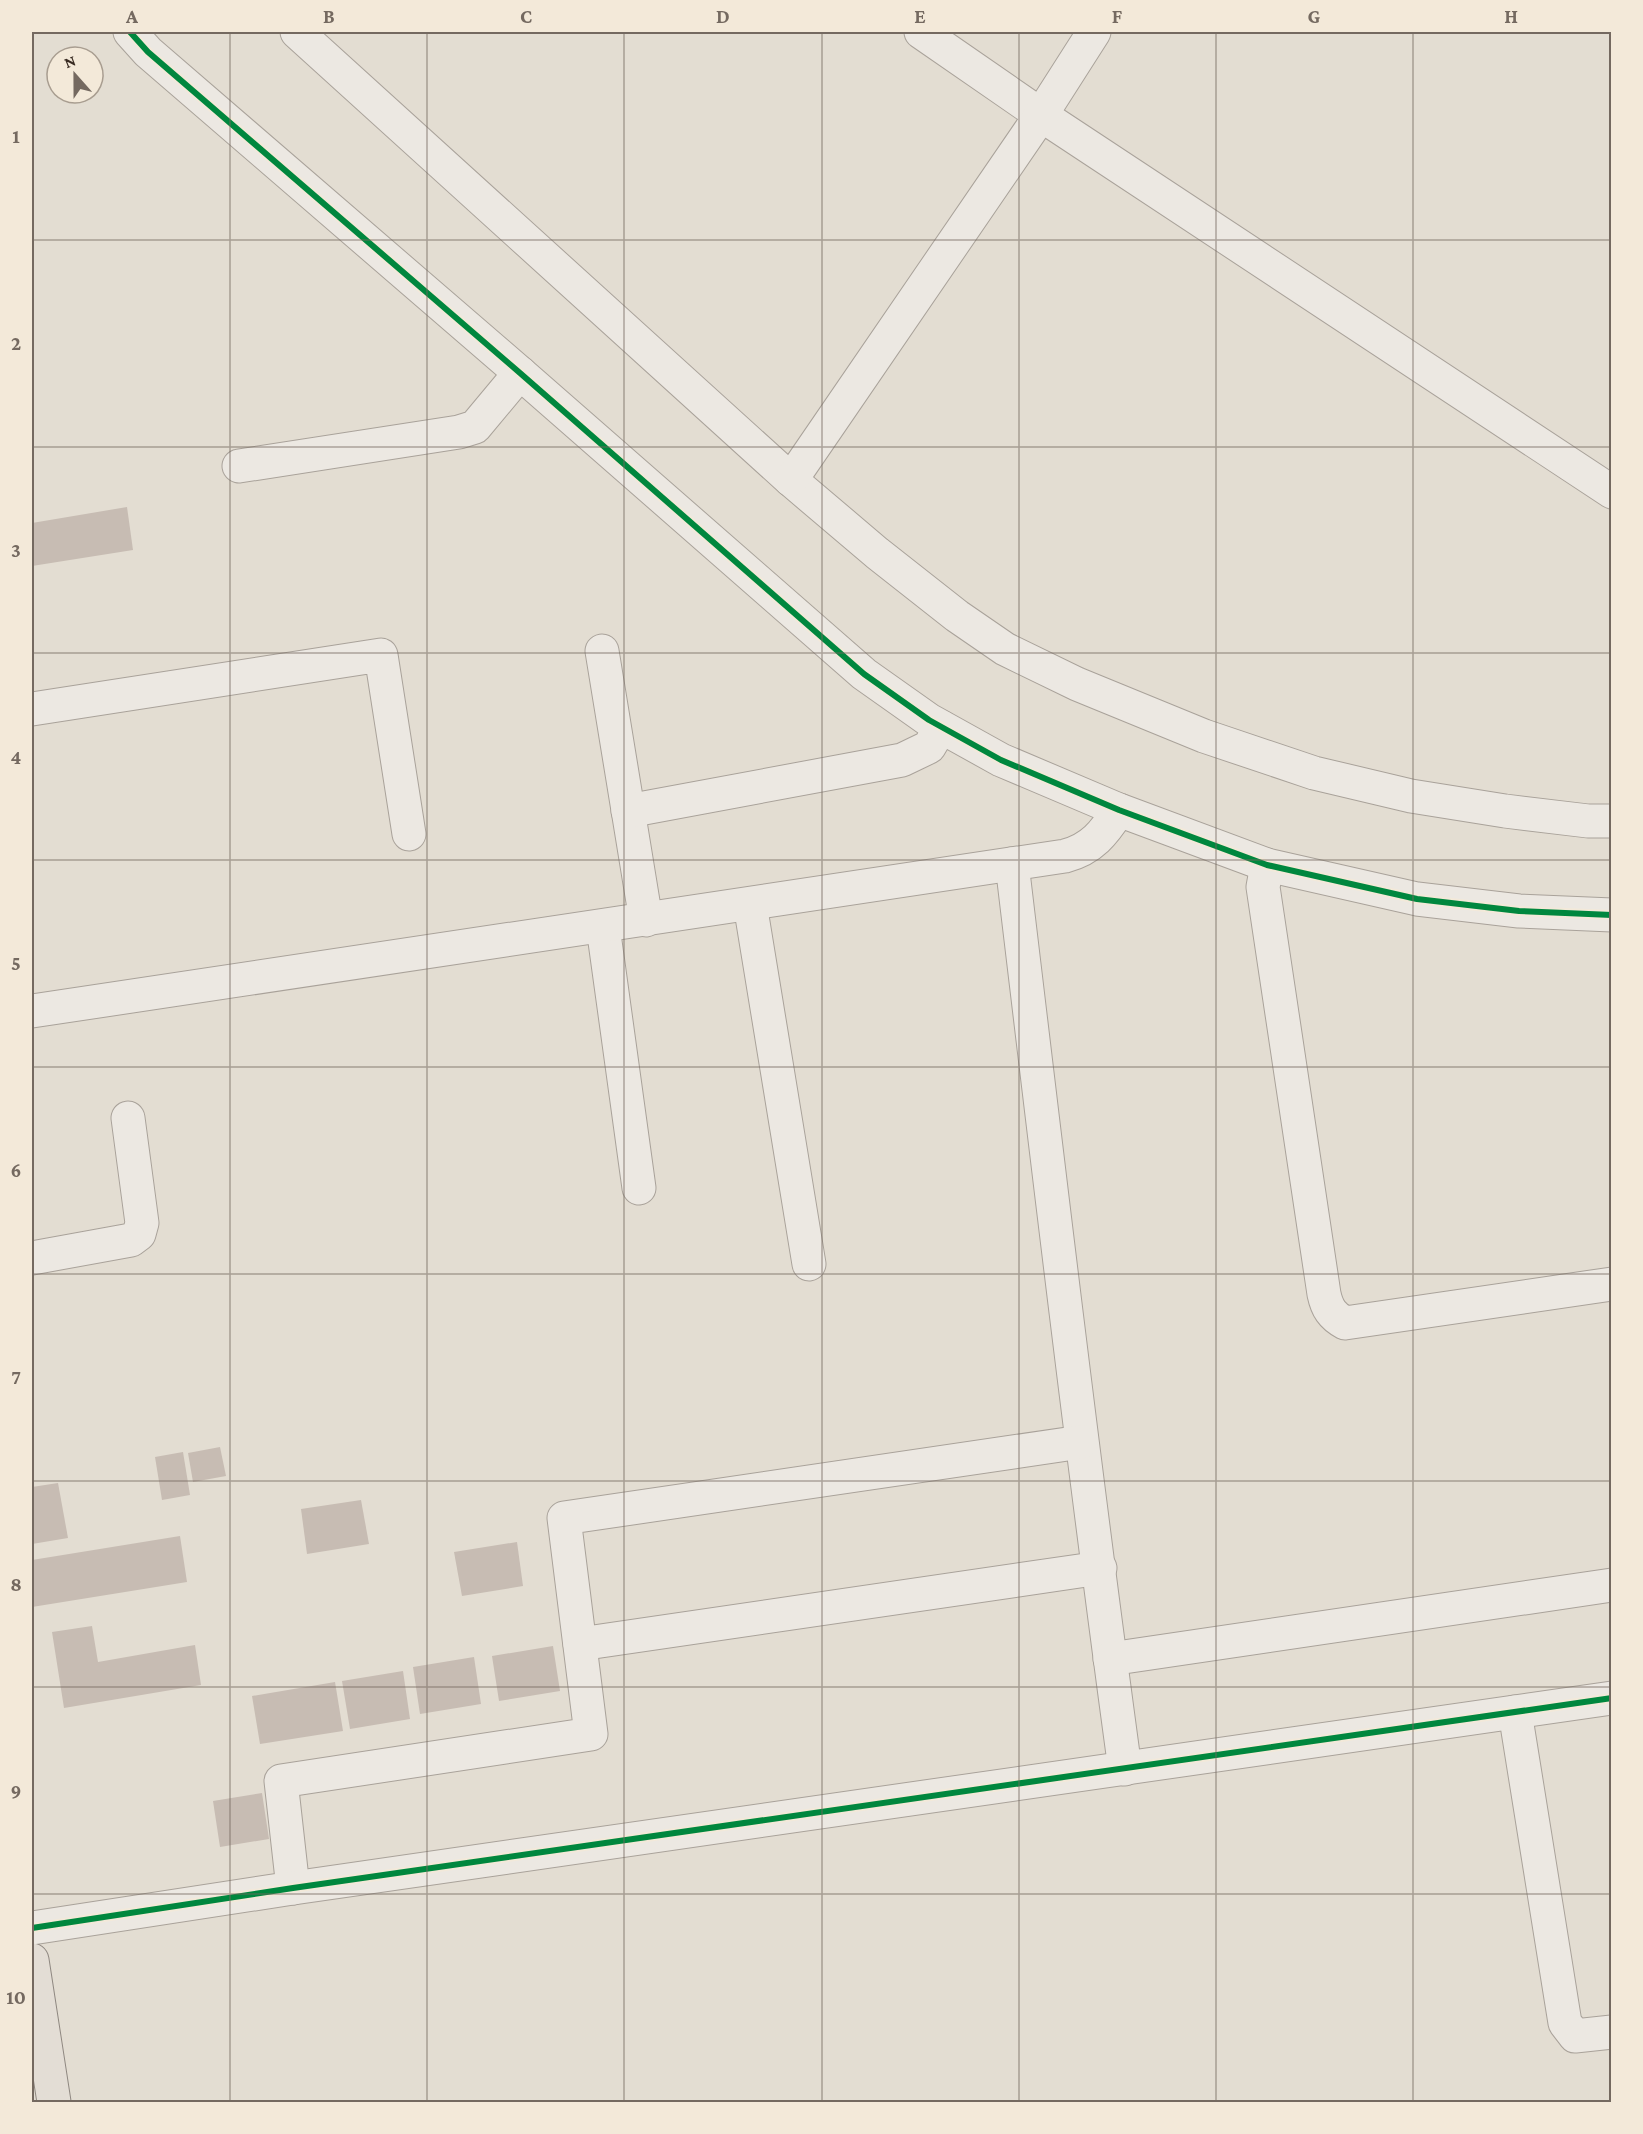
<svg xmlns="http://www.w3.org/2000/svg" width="1643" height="2134" font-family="'Crimson Pro',serif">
	<rect width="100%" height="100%" fill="#e3ddd2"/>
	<g fill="#c7bcb3">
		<polygon points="127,507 133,550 32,566 32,523"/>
		<polygon points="220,1447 226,1476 193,1482 188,1453"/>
		<polygon points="183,1452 190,1495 162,1500 155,1457"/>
		<polygon points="58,1483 68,1538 32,1544 32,1487"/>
		<polygon points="361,1500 369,1544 307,1554 301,1509"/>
		<polygon points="180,1536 187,1582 32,1607 32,1560"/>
		<polygon points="517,1542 523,1586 462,1596 454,1552"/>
		<polygon points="92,1626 98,1662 195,1645 201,1685 64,1708 52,1632"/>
		<polygon points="553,1646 560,1691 499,1701 492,1656"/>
		<polygon points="474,1657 481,1704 420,1714 413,1667"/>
		<polygon points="403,1671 410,1719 350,1729 342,1681"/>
		<polygon points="335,1682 343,1731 260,1744 252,1696"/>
		<polygon points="262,1793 269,1839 220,1847 213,1801"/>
	</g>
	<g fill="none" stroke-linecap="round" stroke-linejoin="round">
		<g stroke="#a9a29a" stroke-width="35">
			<g id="minor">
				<polyline points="130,32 148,52 520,373 864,674 929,720 1001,760 1119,810 1267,865 1417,899 1519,911 1612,915"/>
				<polyline points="297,32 791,480 877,553 957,616 1005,649 1077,684 1204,736 1314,773 1411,796 1505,811 1588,821 1612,821"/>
				<polyline points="921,32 1041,115 1612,492"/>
				<polyline points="239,466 459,432 475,427 520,373"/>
				<polyline points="791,480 1041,115 1094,32"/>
				<polyline points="602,651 646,920"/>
				<polyline points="32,709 381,655 409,834"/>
				<polyline points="628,811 902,760 929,747 941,727"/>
				<path d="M1012 864C1048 1166 1084 1468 1125 1769"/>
				<path d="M1267 865 1263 887 1324 1294C1327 1308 1332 1316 1345 1323L1612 1284"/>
				<polyline points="750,904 809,1264"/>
				<polyline points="603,927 639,1188"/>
				<path d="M32 1011 1065 856C1092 849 1104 833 1119 810"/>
				<polyline points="32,1258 131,1240 139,1234 142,1223 128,1118"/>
				<polyline points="580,1644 1100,1568"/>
				<polyline points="1110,1659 1612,1585"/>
				<polyline points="1515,1712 1565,2023 1575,2036 1612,2032"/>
				<polyline points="293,1888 281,1781 591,1734 564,1518 1081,1442"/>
				<polyline points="32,1928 293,1888 1612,1698"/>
			</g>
		</g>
		<g stroke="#8f8881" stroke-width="35">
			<polyline id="major" points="32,1960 54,2102"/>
		</g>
		<use href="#minor" stroke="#ece8e2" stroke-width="33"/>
		<use href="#major" stroke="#e3ddd5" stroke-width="33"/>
		<g stroke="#f3e9d9" stroke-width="10">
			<g id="cycleway">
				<polyline points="130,32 148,52 520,373 864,674 929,720 1001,760 1119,810 1267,865 1417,899 1519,911 1612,915"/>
				<polyline points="32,1928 293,1888 1612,1698"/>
			</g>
		</g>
		<use href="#cycleway" stroke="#00873e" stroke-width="6"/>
	</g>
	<path fill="none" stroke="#746960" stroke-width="1.5" stroke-opacity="0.55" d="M230 32V2102M427 32V2102M624 32V2102M822 32V2102M1019 32V2102M1216 32V2102M1413 32V2102M32 240H1612M32 447H1612M32 653H1612M32 860H1612M32 1067H1612M32 1274H1612M32 1481H1612M32 1687H1612M32 1894H1612"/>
	<rect width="1643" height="2134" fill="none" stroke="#f3e9d9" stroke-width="66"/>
	<g transform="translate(75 75) rotate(339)"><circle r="28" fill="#f3e9d9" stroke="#a89d90" stroke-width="1.5"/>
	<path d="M0-4.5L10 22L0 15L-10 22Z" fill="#746960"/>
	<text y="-9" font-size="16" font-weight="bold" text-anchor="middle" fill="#382b22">N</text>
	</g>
	<rect x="33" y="33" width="1577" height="2068" fill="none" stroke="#746960" stroke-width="2"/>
	<g font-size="20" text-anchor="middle" font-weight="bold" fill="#746960">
		<text x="132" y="23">A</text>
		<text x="329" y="23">B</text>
		<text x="526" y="23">C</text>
		<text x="723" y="23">D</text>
		<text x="920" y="23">E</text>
		<text x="1117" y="23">F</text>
		<text x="1314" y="23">G</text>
		<text x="1511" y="23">H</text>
		<text x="16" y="143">1</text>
		<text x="16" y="350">2</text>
		<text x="16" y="557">3</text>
		<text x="16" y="764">4</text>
		<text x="16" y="970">5</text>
		<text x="16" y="1177">6</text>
		<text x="16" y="1384">7</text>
		<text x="16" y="1591">8</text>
		<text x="16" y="1798">9</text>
		<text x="16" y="2004">10</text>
	</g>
</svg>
